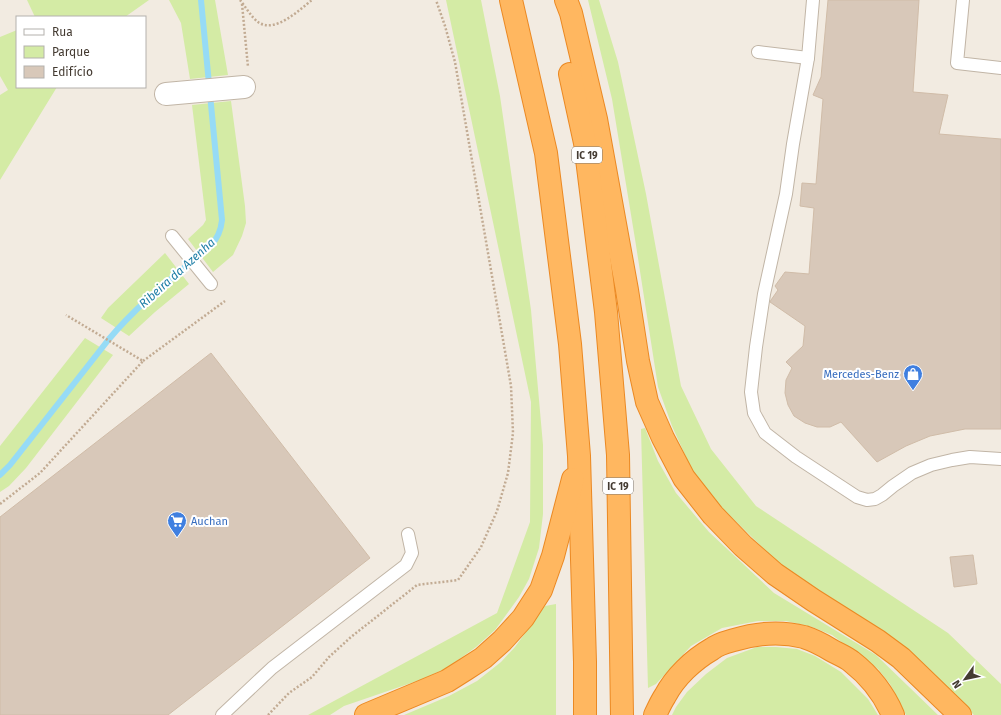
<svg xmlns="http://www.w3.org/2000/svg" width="1001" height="715" font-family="'Fira Sans',sans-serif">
	<rect width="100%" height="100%" fill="#f2ebe1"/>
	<g fill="#d4eba5">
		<polygon points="27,0 149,0 125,17 35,17"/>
		<polygon points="169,0 215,0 228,75 190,79 181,23"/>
		<polygon points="446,0 481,0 500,96 531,310 543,445 543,514 539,548 529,579 519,597 495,630 476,647 447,668 420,680 344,706 330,715 308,715 497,613 530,522 531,402"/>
		<polygon points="588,0 599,0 618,62 646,194 681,386 711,449 756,506 948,633 1001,684 1001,715 974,715 909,653 801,580 771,556 711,497 691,468 672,426 658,387 635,239 612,99"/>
		<polygon points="17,30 17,87 57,87 0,180 0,95 8,90 0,76 0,37"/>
		<polygon points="231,101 245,206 246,223 242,236 233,255 213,272 188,239 203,225 206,220 192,105"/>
		<polygon points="165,253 189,284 155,312 129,336 101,318 108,308"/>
		<polygon points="85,338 113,355 26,468 9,486 0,492 0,446"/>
		<polygon points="645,428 658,461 676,493 709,532 774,593 876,655 938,715 906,715 890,684 878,669 832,635 812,627 786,621 758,621 722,628 691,646 656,684 648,688 641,429"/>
		<polygon points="556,604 556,715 404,715 449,696 477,681 501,662 515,647 545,606"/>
		<polygon points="757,647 776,647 797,649 815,656 841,672 868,699 878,715 672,715 676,707 687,692 706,674 727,658"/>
	</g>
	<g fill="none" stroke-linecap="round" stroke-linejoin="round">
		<path stroke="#96dbf6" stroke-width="6" d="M0 475 10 465 109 339C139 303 176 275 211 245 218 238 221 230 222 220L201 0"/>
	</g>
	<g fill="#d8c8b9" stroke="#d0bca8">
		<polygon points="828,0 919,0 913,92 948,95 939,134 1001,139 1001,429 965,429 930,436 906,446 877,462 841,422 830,427 817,427 805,423 794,416 788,405 785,393 786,380 792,368 786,362 803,346 805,326 770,302 771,300 778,290 775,286 785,272 809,274 814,208 800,206 802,183 816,184 823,99 813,95 821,77"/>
		<polygon points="211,353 370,558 168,715 0,715 0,517"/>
		<polygon points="973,555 977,584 954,587 950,557"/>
	</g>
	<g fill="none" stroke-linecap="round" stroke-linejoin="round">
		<g stroke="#c1b5a6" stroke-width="14">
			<g id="lane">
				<polyline points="813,0 808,58 793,144 786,194 764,294 756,347 751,392 754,413 765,433 796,457 857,497 867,500 875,499 882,495 893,486 912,473 931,465 952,460 970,457 1001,459"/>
				<polyline points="963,0 957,63 1001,68"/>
				<polyline points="758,52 808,58"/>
				<polyline points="172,236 211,284"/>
				<polyline points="222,715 272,668 406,565 412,553 408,534"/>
			</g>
		</g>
		<g stroke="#c1b5a6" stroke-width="24">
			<polyline id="street" points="166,94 244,87"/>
		</g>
		<g stroke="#eb8923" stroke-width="24">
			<g id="highway">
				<polyline points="511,0 546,153 570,344 579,456 585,662 585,715"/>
				<polyline points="566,0 571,13 596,119 627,290 638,361 647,402 663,438 684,478 713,515 743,546 775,574 813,600 878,641 901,658 960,715"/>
				<polyline points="570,74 585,143 606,312 618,455 622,715"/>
				<polyline points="366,715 447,681 466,669 483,658 502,641 523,618 541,590 553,556 573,479"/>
				<path d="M655 715C658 709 661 702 665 696 675 677 693 660 712 649 718 644 727 642 734 640 757 633 781 631 804 637 813 640 823 645 831 650 838 654 846 657 852 662 870 676 884 694 893 715"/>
			</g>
		</g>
		<g stroke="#c2ab93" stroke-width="2.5" stroke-dasharray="2 2" stroke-linecap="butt">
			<path d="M240 0C245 6 252 18 258 22 275 34 299 10 312 0"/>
			<polyline points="242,4 248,67"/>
			<polyline points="143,361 225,301"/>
			<polyline points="0,504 40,473 143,361 66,315"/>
			<polyline points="268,715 289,693 312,677 329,657 351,637 417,585 458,580 481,547 497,511 508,473 513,433 511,386 455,62 445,26 436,0"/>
		</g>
		<use href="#lane" stroke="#fff" stroke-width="12"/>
		<use href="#street" stroke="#fff" stroke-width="22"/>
		<use href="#highway" stroke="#ffb760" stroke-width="22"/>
	</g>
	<defs>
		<g id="shop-pin" transform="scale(1)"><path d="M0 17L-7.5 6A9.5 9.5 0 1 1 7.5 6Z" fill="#3f7fe0" stroke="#fff"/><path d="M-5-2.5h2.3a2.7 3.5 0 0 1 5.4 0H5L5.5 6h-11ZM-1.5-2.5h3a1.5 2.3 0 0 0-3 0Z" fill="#fff"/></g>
		<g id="supermarket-pin" transform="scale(1)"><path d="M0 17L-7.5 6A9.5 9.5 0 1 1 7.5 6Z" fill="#3f7fe0" stroke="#fff"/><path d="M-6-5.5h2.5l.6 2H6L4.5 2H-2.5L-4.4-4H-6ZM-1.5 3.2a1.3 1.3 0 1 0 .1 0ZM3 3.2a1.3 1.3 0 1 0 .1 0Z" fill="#fff"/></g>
	</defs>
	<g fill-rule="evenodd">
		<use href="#shop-pin" x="913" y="374"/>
		<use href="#supermarket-pin" x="177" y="521"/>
	</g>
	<g text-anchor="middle" stroke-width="4" stroke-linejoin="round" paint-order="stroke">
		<g fill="#fff" stroke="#7c7670" stroke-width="1">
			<rect x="572" y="147" width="30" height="16" rx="3"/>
			<rect x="603" y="478" width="30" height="16" rx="3"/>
		</g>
		<g font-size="10" font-weight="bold" fill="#443b32">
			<text x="587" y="159">IC 19</text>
			<text x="618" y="490">IC 19</text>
		</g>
		<g font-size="11" fill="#366cbe" stroke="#fff" text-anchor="end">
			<text x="899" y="378">Mercedes-Benz</text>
			<text x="191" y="525" text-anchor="start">Auchan</text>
		</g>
		<g font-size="12" font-style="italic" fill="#207fa7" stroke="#fff">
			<text transform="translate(177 273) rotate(-42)" y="4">Ribeira da Azenha</text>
		</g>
	</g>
	<rect x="16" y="16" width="130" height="72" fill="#ffffff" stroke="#b4b1ad"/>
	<rect x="24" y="29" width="20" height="6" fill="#ffffff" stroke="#b4b1ad"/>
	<text x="52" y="36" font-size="12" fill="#443b32">Rua</text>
	<rect x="24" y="46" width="20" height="12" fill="#d4eba5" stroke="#b4b1ad"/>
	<text x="52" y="56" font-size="12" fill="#443b32">Parque</text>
	<rect x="24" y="66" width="20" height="12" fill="#d8c8b9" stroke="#b4b1ad"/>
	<text x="52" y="76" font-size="12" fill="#443b32">Edifício</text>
	<g transform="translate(965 679) rotate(237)" stroke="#ffffff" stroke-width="3" paint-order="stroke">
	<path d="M0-3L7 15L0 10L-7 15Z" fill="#443b32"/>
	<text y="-6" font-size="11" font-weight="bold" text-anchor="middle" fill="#443b32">N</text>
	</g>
</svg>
